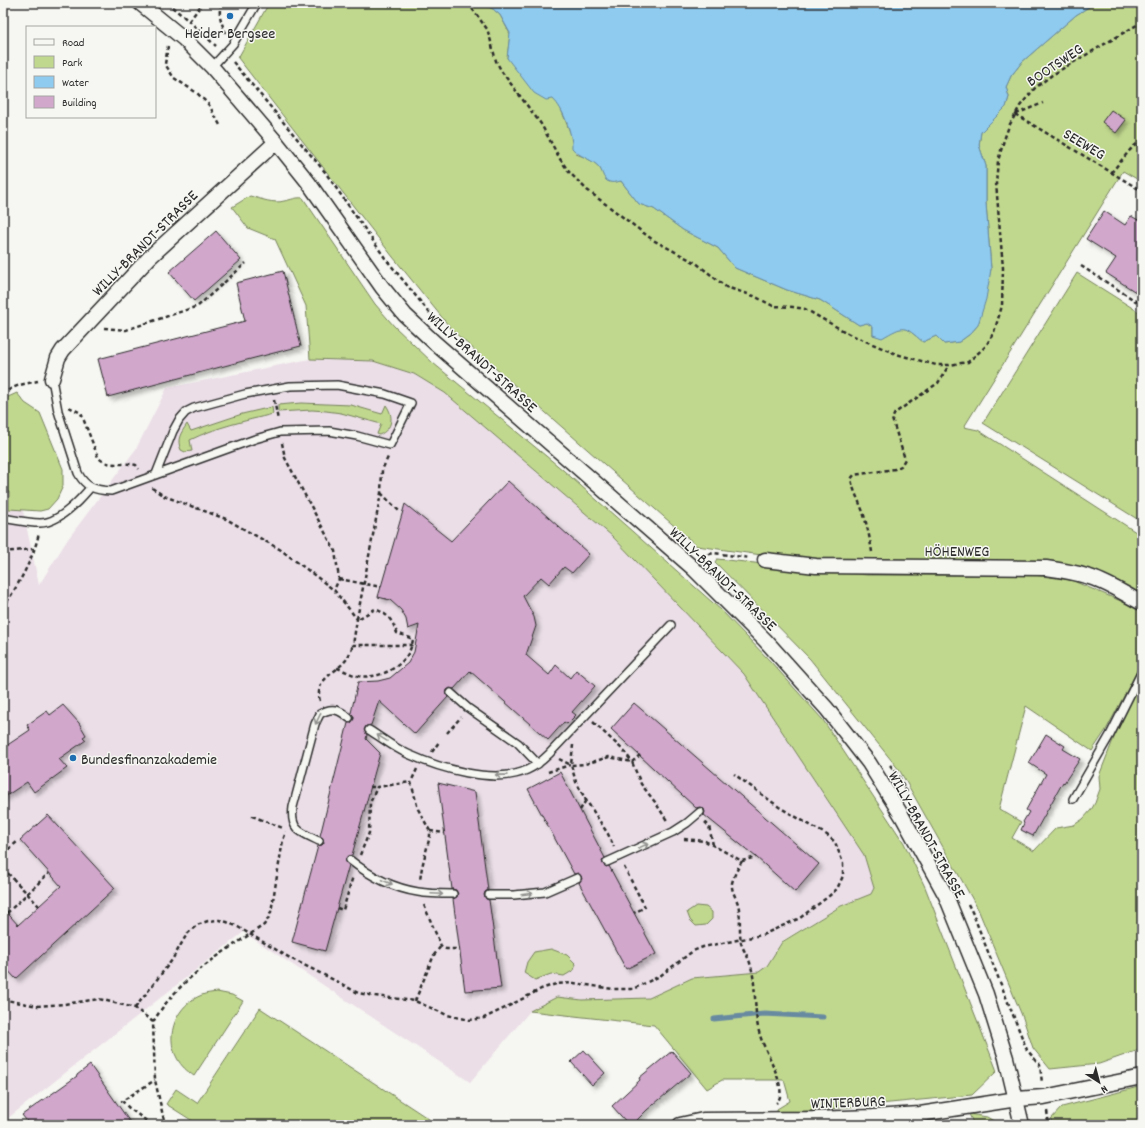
<svg xmlns="http://www.w3.org/2000/svg" width="1145" height="1128" font-family="Dekko,sans-serif">
	<defs>
		<filter id="shadow"><feDropShadow dx="3.5" dy="3.5" stdDeviation="2" flood-color="#0004"/></filter>
	</defs>
	<rect width="100%" height="100%" fill="#f6f6f2"/>
	<filter id="ink" filterUnits="userSpaceOnUse"><feTurbulence type="fractalNoise" baseFrequency=".025" numOctaves="2"/><feDisplacementMap in="SourceGraphic" scale="8" xChannelSelector="R" yChannelSelector="G"/><feConvolveMatrix kernelMatrix="1 2 1 2 8 2 1 2 1" color-interpolation-filters="sRGB"/></filter>
	<g filter="url(#ink)">
		<polygon fill="#ebdee7" points="310,359 373,361 414,374 445,393 612,536 744,674 864,855 874,888 871,894 841,906 782,941 767,966 759,972 692,978 649,998 582,1000 557,997 530,1011 470,1082 249,936 245,931 3,1122 3,440 7,437 39,585 68,539 136,449 167,388"/>
		<g fill="#c0d88e" stroke="#76825c">
			<path d="M269 3H481L493 9 500 15 510 34 507 58 559 104 573 140 576 154C584 157 592 160 598 166 608 176 600 185 621 181L639 204 654 209 683 230 718 248 735 268 787 290 820 300 859 325 867 323 873 327V335L882 337C905 325 903 325 923 342L936 336 944 344 959 342 970 334 978 325 991 269 986 203V166L979 145 981 132 1006 107 1009 97 1006 87 1011 76 1022 62 1076 15 1095 3H1142V182L1123 171 964 427 978 430 1142 536V597L1098 572 1052 561 783 558 697 546 453 331 393 257 238 58Z"/>
			<path d="M250 196C261 199 274 204 284 201 291 200 296 197 303 198L375 304 394 326 433 363 563 470 721 610 771 662 823 720 904 843 925 887 997 1071 972 1095 777 1114V1109L790 1101 784 1080H722L707 1089 654 1025 530 1011 557 997 582 1000 649 998 692 978 759 972 767 966 782 942 841 906 871 894 874 888 864 855 744 674 612 536 445 393 414 374 373 361 310 359 306 306 275 239 248 228 232 207Z"/>
			<polygon points="1077,273 1142,314 1142,522 983,423"/>
			<polygon points="17,393 25,403 40,413 63,469 63,486 57,499 48,509 40,511 9,509 9,492 3,491 3,402 8,397"/>
			<path d="M301 403 351 405 382 414 386 405C394 416 393 429 379 435L377 434 381 424 341 413 326 411 312 410 278 412V405Z"/>
			<path d="M272 407 273 414C245 421 216 427 190 440L192 451 185 452 181 450C176 439 181 433 187 424L191 431 242 414Z"/>
			<polygon points="717,559 867,575 1034,575 1071,580 1142,610 1142,662 1106,730 1092,751 1026,706 999,809 1021,822 1012,838 1034,851 1056,828 1074,825 1083,819 1091,810 1095,803 1100,789 1099,776 1115,735 1142,680 1142,1049 1099,1064 1050,1069 1033,1048 1023,1018 978,909 900,771 810,659 715,562"/>
			<polygon points="696,906 706,907 712,912 712,919 706,925 696,926 690,920 687,912"/>
			<polygon points="551,949 567,955 576,964 574,970 564,976 551,974 535,980 524,973 527,962 534,952"/>
			<path d="M217 992 232 995 243 1001 194 1076C187 1071 181 1066 177 1058 164 1035 177 1004 202 995 206 993 212 993 217 992Z"/>
			<polygon points="260,1008 438,1125 199,1125 166,1104 176,1089 197,1103"/>
			<polygon points="1142,1086 1142,1125 1052,1125 1051,1119 1062,1107"/>
			<polygon points="969,1114 987,1117 1000,1125 974,1125"/>
		</g>
		<path fill="#8fcaef" stroke="#678aa1" d="M481 3H1095L1076 15 1022 62 1011 76 1006 87 1009 97 1006 107 981 132 979 145 986 166V203L991 269 986 299 978 325 970 334 959 342 944 344 936 336 923 342C903 325 905 325 882 338L873 335V327L867 323 859 325 820 300 787 290 735 268 718 248 683 230 654 209 639 204 621 181C616 182 611 184 606 180 602 176 602 169 598 166 590 158 579 157 572 148 573 135 563 108 553 99L546 100 534 93 507 58 510 33 500 15 493 9Z"/>
		<g fill="none" stroke-linecap="round" stroke-linejoin="round">
			<polyline stroke="#678aa1" stroke-width="5" points="714,1019 764,1014 823,1017"/>
		</g>
		<g fill="#d1a7cc" stroke="#2b2b2b" filter="url(#shadow)">
			<polygon points="1111,110 1126,120 1116,133 1102,122"/>
			<polygon points="1104,211 1125,225 1131,216 1142,222 1142,296 1106,273 1116,258 1086,239"/>
			<polygon points="216,231 241,260 194,301 169,272"/>
			<polygon points="283,271 301,346 243,361 108,397 98,359 245,321 236,283"/>
			<polygon points="508,481 589,554 572,573 564,567 549,584 541,577 523,596 534,617 536,626 526,655 549,675 556,665 570,678 576,670 595,686 572,712 576,715 567,724 564,722 548,740 470,671 454,689 450,688 447,690 446,694 448,697 415,734 379,701 371,725 366,726 364,730 367,735 366,739 380,753 352,855 348,856 345,859 346,862 349,865 325,951 292,942 318,846 322,845 324,843 323,838 320,836 348,723 351,723 354,719 354,716 351,713 358,682 378,681 390,678 408,663 414,652 419,625 408,629 406,619 401,610 390,600 378,597 405,504 451,541"/>
			<polygon points="634,703 819,864 795,892 756,857 704,815 705,812 704,809 700,807 696,808 611,729"/>
			<polygon points="63,705 79,723 86,735 83,737 86,740 59,759 67,768 34,792 27,782 3,798 3,748 30,730 27,725 47,711 50,715"/>
			<polygon points="1046,734 1065,746 1063,749 1080,759 1064,783 1063,782 1033,836 1021,830 1024,823 1023,822 1029,812 1026,810 1046,774 1029,763"/>
			<polygon points="560,772 605,858 602,861 603,864 606,867 609,866 656,954 626,969 579,883 582,879 581,876 578,873 574,874 528,789"/>
			<polygon points="438,783 475,792 488,890 485,892 484,895 486,899 489,900 501,988 465,991 453,899 457,897 458,894 456,890 452,889"/>
			<polygon points="48,815 115,888 16,979 3,965 3,908 18,925 61,886 20,840"/>
			<polygon points="584,1050 605,1073 592,1085 571,1062"/>
			<polygon points="672,1051 691,1073 647,1110 632,1125 629,1125 612,1106 640,1080 639,1078"/>
			<polygon points="90,1065 132,1125 30,1125 22,1115 77,1076 77,1075"/>
		</g>
		<g fill="none" stroke-linecap="round" stroke-linejoin="round">
			<g stroke="#2b2b2b" stroke-width="10">
				<g id="lane">
					<polyline points="212,67 233,44 257,3"/>
					<path d="M52 379 58 411 78 473C86 488 95 490 111 491L255 439 280 432 329 431 357 436 390 445 411 403 385 394 337 385 290 386 245 394 194 408 186 412 179 420 173 431 156 474"/>
					<path d="M3 518C15 520 28 523 40 523 59 523 79 501 90 488"/>
					<polyline points="451,693 468,708 518,743 538,764"/>
					<path d="M369 730C382 738 394 748 408 754 439 768 494 785 527 770 536 766 542 761 549 754L671 625"/>
					<polyline points="1073,799 1110,735 1142,671"/>
					<path d="M319 841C300 832 290 830 293 807L315 724 320 714C332 706 340 710 349 718"/>
					<path d="M350 860C370 876 393 888 418 892 429 894 441 894 453 894"/>
					<polyline points="607,862 673,832 687,823 700,812"/>
					<polyline points="489,895 514,895 545,892 577,878"/>
				</g>
			</g>
			<g stroke="#2b2b2b" stroke-width="17">
				<g id="street">
					<polyline points="140,3 184,39 212,67 276,142 308,182 382,287 405,315 435,343 693,568 765,640 827,709 869,763 902,816 946,896 986,994 1006,1058 1022,1125"/>
					<polyline points="52,379 58,358 63,350 150,257 276,142"/>
					<path d="M765 560 816 566 1046 568C1060 570 1073 572 1086 576 1106 581 1124 594 1142 603"/>
					<polyline points="680,1125 703,1120 813,1119 873,1117 920,1114 1017,1099 1044,1097 1142,1077"/>
				</g>
			</g>
			<g stroke="#2b2b2b" stroke-width="2.5" stroke-dasharray="4 3" stroke-linecap="butt">
				<path d="M221 3C218 14 221 23 226 33"/>
				<polyline points="468,3 487,29 490,38 496,61 502,72 541,124 560,159 569,172 587,190 653,240 696,263 726,287 754,296 773,306 793,307 805,309 849,334 896,354 936,365 949,365 968,362 986,346 994,332 1002,306 1003,268 996,183 998,161 1004,140 1009,126 1020,106 1035,88 1052,75 1142,22"/>
				<polyline points="172,7 189,21 216,46"/>
				<polyline points="189,21 203,3"/>
				<polyline points="168,46 165,64 174,78 197,93 209,105 220,125"/>
				<polyline points="233,62 325,172 385,258 437,322"/>
				<polyline points="1015,114 1142,191"/>
				<polyline points="1016,114 1043,103"/>
				<polyline points="1111,173 1130,150 1142,139"/>
				<polyline points="1081,266 1142,305"/>
				<polyline points="104,328 126,330 198,306 246,263"/>
				<path d="M3 395C12 385 25 384 38 381"/>
				<polyline points="274,400 278,420"/>
				<path d="M69 407 81 413 98 457C106 467 120 463 132 464L136 465 139 469"/>
				<polyline points="282,443 285,458 335,551 339,579 334,590"/>
				<polyline points="152,488 164,496 226,519 281,550 334,590 357,619 353,645 415,645"/>
				<polyline points="381,493 400,512"/>
				<polyline points="3,552 34,549"/>
				<path d="M872 552C870 539 867 525 863 512 859 501 853 490 851 479L854 475 895 469 901 466 905 459 892 419 895 413 938 383 949 365"/>
				<polyline points="702,556 714,553 750,558"/>
				<polyline points="339,579 381,587"/>
				<path d="M3 608C18 585 33 560 39 533"/>
				<polyline points="357,619 381,493 382,470 389,455"/>
				<path d="M337 668C344 670 351 675 358 676 382 680 410 664 413 639L397 633C392 620 388 614 375 609L358 619"/>
				<path d="M320 701C314 679 335 674 346 660 349 656 351 650 353 645"/>
				<polyline points="593,722 624,751 632,762 640,755"/>
				<polyline points="447,733 461,717"/>
				<polyline points="573,745 571,765 576,782 586,800 608,834 614,847"/>
				<polyline points="432,752 439,742"/>
				<polyline points="559,759 571,765 585,764 609,757 632,762 641,784 655,802 668,822"/>
				<polyline points="890,765 898,775 907,792"/>
				<polyline points="417,769 411,782 418,809 430,831 430,836 422,867 420,880"/>
				<polyline points="548,772 570,765"/>
				<polyline points="370,787 377,787"/>
				<polyline points="580,810 586,800"/>
				<polyline points="252,816 283,828"/>
				<polyline points="705,822 709,826 713,845"/>
				<polyline points="3,826 4,825"/>
				<polyline points="430,831 445,833"/>
				<polyline points="684,839 705,841 742,861 756,857"/>
				<polyline points="3,854 18,841"/>
				<polyline points="360,855 369,833 370,803 377,787 411,782"/>
				<path d="M742 861C738 868 734 875 732 883 731 891 736 897 738 904 741 916 739 931 741 943 743 950 748 956 750 963 758 988 752 1016 762 1041 767 1054 790 1093 776 1103"/>
				<polyline points="624,867 645,907 634,913"/>
				<polyline points="3,868 39,906"/>
				<polyline points="968,904 973,914 1027,1050 1040,1065 1042,1083"/>
				<polyline points="424,905 441,946 446,949 460,949"/>
				<polyline points="337,908 343,910 353,876"/>
				<polyline points="7,913 49,873"/>
				<polyline points="3,998 6,1000 38,1006 64,1004 99,999 135,1008 153,1022 155,1080 165,1125"/>
				<polyline points="415,1001 434,955 441,946"/>
				<polyline points="135,1008 172,960 187,934 197,925 208,921 219,920 227,922 238,927 290,958 336,981 358,993 375,996 415,1001 447,1015 470,1020 484,1018 507,1007 541,989 556,984 574,983 613,989 633,989 660,976 693,951 703,947 762,935 800,918 829,896 837,889 843,876 843,863 835,842 827,835 779,807 734,774"/>
				<path d="M153 1022C179 978 222 953 264 925L268 919 271 912 283 840 286 832"/>
				<polyline points="1047,1111 1049,1125"/>
				<polyline points="152,1125 129,1108 122,1101 155,1080"/>
				<polyline points="185,1125 188,1120"/>
			</g>
			<use href="#lane" stroke="#f6f6f2" stroke-width="7"/>
			<use href="#street" stroke="#f6f6f2" stroke-width="14"/>
		</g>
		<defs><path id="oneway-shaft" d="M-6 0H5M1.5-3L5.5 0L1.5 3" fill="none" stroke-width="1.6" stroke-linecap="round" stroke-linejoin="round"/></defs>
		<g stroke="#90908e">
			<use href="#oneway-shaft" transform="translate(318 719) rotate(116)"/>
			<use href="#oneway-shaft" transform="translate(382 738) rotate(-148)"/>
			<use href="#oneway-shaft" transform="translate(501 775) rotate(-179)"/>
			<use href="#oneway-shaft" transform="translate(643 846) rotate(-25)"/>
			<use href="#oneway-shaft" transform="translate(387 882) rotate(23)"/>
			<use href="#oneway-shaft" transform="translate(437 894) rotate(3)"/>
			<use href="#oneway-shaft" transform="translate(527 894) rotate(-7)"/>
		</g>
	</g>
	<g fill="#1f6fb2" stroke="#f6f6f2" stroke-width="1.5">
		<circle cx="230" cy="16" r="4"/>
		<circle cx="73" cy="758" r="4"/>
	</g>
	<g text-anchor="middle" stroke-width="3" stroke-linejoin="round" paint-order="stroke">
		<g font-size="16" fill="#2b2b2b" stroke="#f6f6f2">
			<text x="230" y="38">Heider Bergsee</text>
			<text x="81" y="764" text-anchor="start">Bundesfinanzakademie</text>
		</g>
		<g font-size="16" fill="#2b2b2b" stroke="#f6f6f2">
			<text transform="translate(1054 64) rotate(-34)" y="6">BOOTSWEG</text>
			<text transform="translate(1085 143) rotate(31)" y="6">SEEWEG</text>
			<text transform="translate(144 242) rotate(-45)" y="6">WILLY-BRANDT-STRASSE</text>
			<text transform="translate(483 361) rotate(42)" y="6">WILLY-BRANDT-STRASSE</text>
			<text x="957" y="556">HÖHENWEG</text>
			<text transform="translate(724 578) rotate(44)" y="6">WILLY-BRANDT-STRASSE</text>
			<text transform="translate(928 834) rotate(61)" y="6">WILLY-BRANDT-STRASSE</text>
			<text transform="translate(848 1101) rotate(-2)" y="6">WINTERBURG</text>
		</g>
	</g>
	<rect width="1145" height="1128" fill="none" stroke="#f6f6f2" stroke-width="16"/>
	<rect x="8" y="8" width="1129" height="1112" fill="none" stroke="#2b2b2b" stroke-width="1.5" filter="url(#ink)"/>
	<rect x="26" y="26" width="130" height="92" fill="#f6f6f2" stroke="#a5a5a2"/>
	<rect x="34" y="39" width="20" height="6" fill="#f6f6f2" stroke="#a5a5a2"/>
	<text x="62" y="46" font-size="12" fill="#2b2b2b">Road</text>
	<rect x="34" y="56" width="20" height="12" fill="#c0d88e" stroke="#a5a5a2"/>
	<text x="62" y="66" font-size="12" fill="#2b2b2b">Park</text>
	<rect x="34" y="76" width="20" height="12" fill="#8fcaef" stroke="#a5a5a2"/>
	<text x="62" y="86" font-size="12" fill="#2b2b2b">Water</text>
	<rect x="34" y="96" width="20" height="12" fill="#d1a7cc" stroke="#a5a5a2"/>
	<text x="62" y="106" font-size="12" fill="#2b2b2b">Building</text>
	<g transform="translate(1099 1082) rotate(144)" stroke="#f6f6f2" stroke-width="3" paint-order="stroke">
	<path d="M0-3L7 15L0 10L-7 15Z" fill="#2b2b2b"/>
	<text y="-6" font-size="11" font-weight="bold" text-anchor="middle" fill="#2b2b2b">N</text>
	</g>
</svg>
